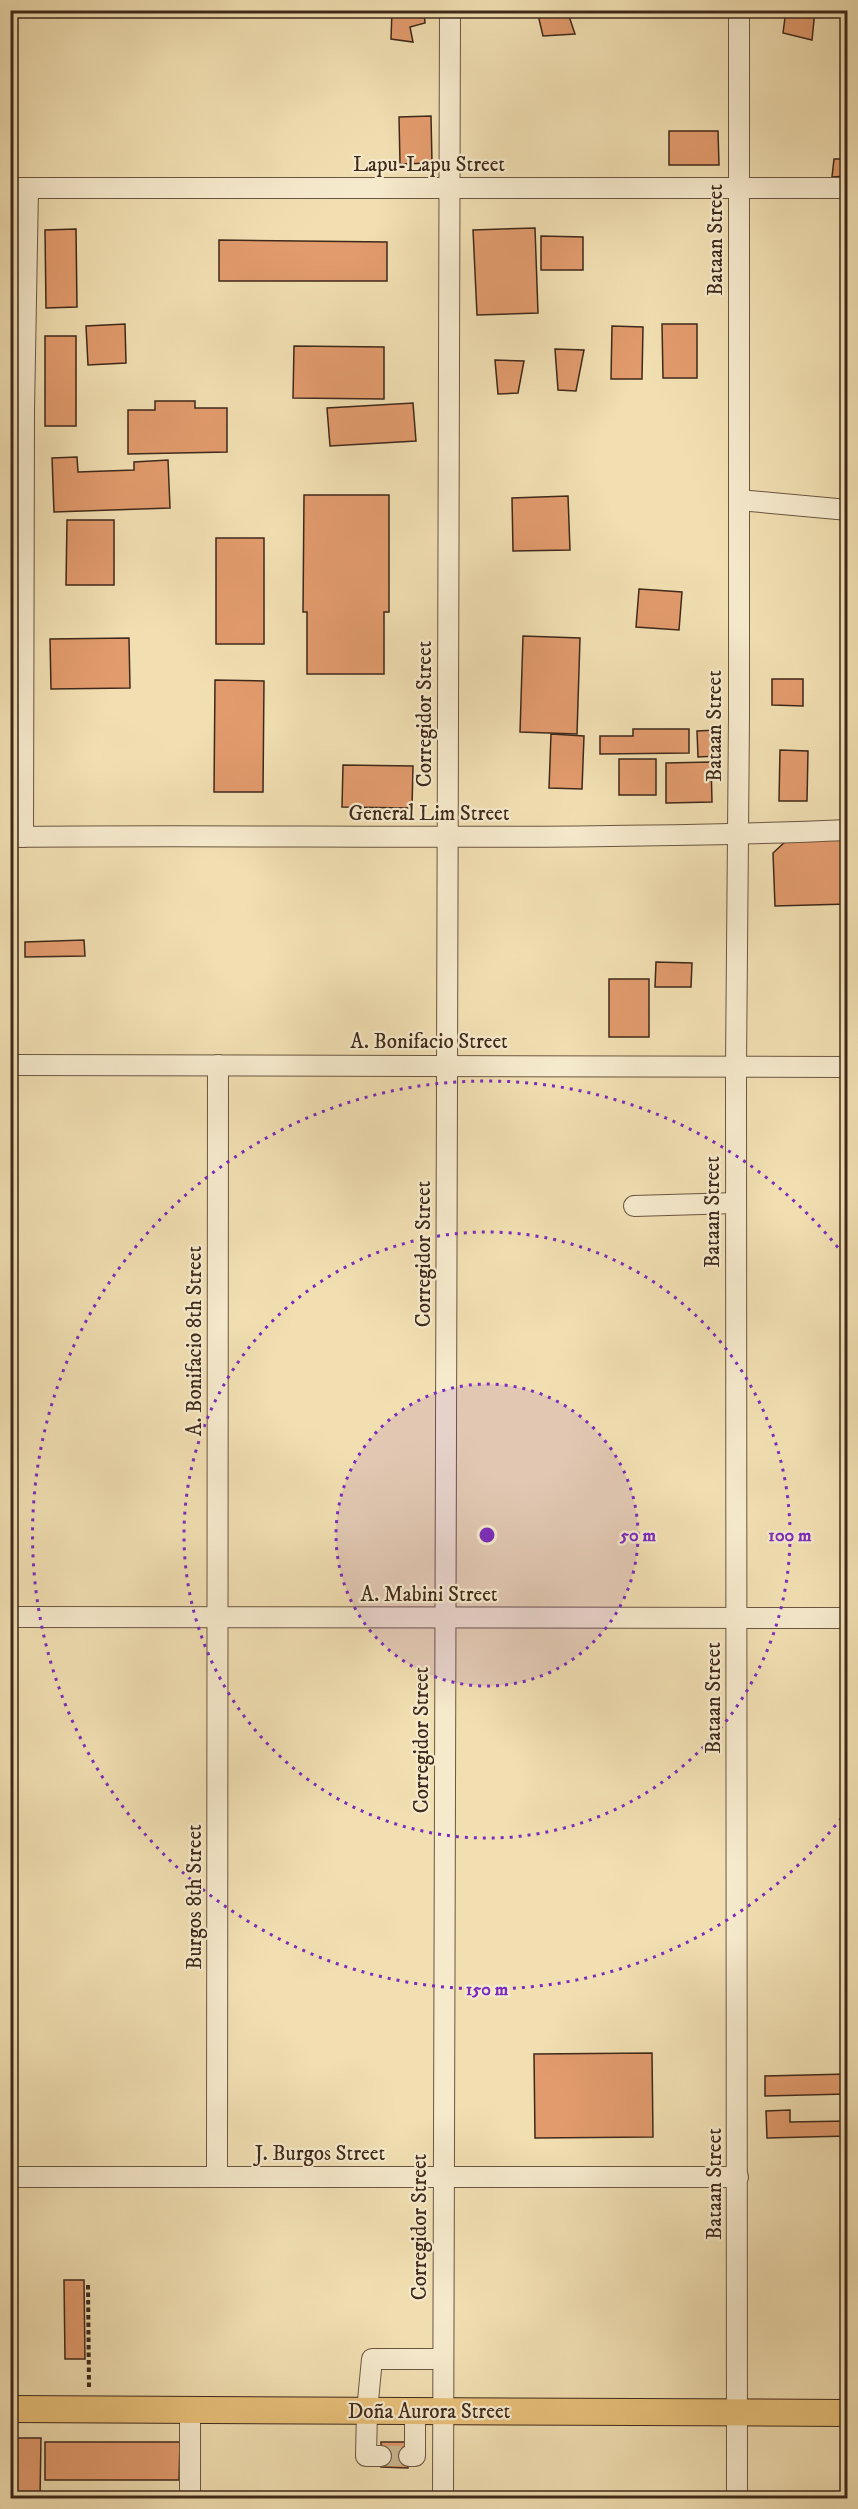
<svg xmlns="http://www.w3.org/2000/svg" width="858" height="2509" font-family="'IM FELL DW Pica',serif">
	<rect width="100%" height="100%" fill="#f1dfb2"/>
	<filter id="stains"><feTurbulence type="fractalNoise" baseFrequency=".00333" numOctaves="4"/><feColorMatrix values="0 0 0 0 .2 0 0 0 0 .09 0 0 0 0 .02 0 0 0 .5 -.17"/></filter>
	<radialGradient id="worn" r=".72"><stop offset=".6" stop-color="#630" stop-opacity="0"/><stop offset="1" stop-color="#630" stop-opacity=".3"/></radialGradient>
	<g fill="#e29b6d" stroke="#3e291b" stroke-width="1.5">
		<polygon points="392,10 424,10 425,23 410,27 413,42 391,39"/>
		<polygon points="542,10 567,10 575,34 543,36 539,19"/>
		<polygon points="786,10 815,10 812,40 783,33"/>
		<polygon points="431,116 432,163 400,164 399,117"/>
		<polygon points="669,131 718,131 719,165 669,165"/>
		<polygon points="834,159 848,159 848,176 832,177"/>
		<polygon points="535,228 538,313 477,315 473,230"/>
		<polygon points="76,229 77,307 46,308 45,230"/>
		<polygon points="541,236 583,237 583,270 541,270"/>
		<polygon points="219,240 387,242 387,281 219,281"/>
		<polygon points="125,324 126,363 88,365 86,326"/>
		<polygon points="662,324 697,324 697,378 663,378"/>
		<polygon points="612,326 643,327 642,379 611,379"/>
		<rect x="45" y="336" width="31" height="90"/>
		<polygon points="294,346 384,347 384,399 293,398"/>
		<polygon points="555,349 584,350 576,391 558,390"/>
		<polygon points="495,360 524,361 518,393 498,394"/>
		<polygon points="155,401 195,401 195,408 227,408 227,452 128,454 128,410 155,410"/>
		<polygon points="413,403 416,441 330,446 327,408"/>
		<polygon points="77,457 78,472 134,470 134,462 168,460 170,508 54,512 52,458"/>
		<polygon points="304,495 389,495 389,612 384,612 384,674 307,674 307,612 303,612"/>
		<polygon points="568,496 570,550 513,551 512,498"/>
		<polygon points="67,520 114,520 114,585 66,585"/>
		<rect x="216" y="538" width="48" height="106"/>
		<polygon points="639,589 682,592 679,630 636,627"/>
		<polygon points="523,636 580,638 577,734 520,732"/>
		<polygon points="129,638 130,688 51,689 50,639"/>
		<polygon points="772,679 803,679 803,706 772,705"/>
		<polygon points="215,680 264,681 263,792 214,792"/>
		<polygon points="633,729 689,729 689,753 600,754 600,736 633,736"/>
		<polygon points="717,730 717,756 698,757 697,731"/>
		<polygon points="551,734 584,736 582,789 549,788"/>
		<polygon points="780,750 808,751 807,801 779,801"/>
		<rect x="619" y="759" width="37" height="36"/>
		<polygon points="711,762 712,802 666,803 666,763"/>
		<polygon points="343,765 413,766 412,808 342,807"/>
		<polygon points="848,839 848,904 775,906 773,853 786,841"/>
		<polygon points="84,940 85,956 25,957 25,942"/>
		<polygon points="656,962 692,963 691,987 655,987"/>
		<rect x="609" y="979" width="40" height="58"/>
		<polygon points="652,2053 653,2137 535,2138 534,2054"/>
		<polygon points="848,2074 848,2099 847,2094 765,2096 765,2076"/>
		<polygon points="790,2110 790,2122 848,2121 848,2136 767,2138 766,2111"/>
		<polygon points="64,2280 84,2280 85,2359 65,2359"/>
		<polygon points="10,2438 41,2438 40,2498 10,2498"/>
		<polygon points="45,2442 180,2442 179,2480 45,2480"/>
		<polygon points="381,2442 409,2442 408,2468 381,2467"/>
	</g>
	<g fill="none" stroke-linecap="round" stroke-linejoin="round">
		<polyline stroke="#cdbb94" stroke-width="20" stroke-dasharray="20 10" stroke-linecap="butt" points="381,2456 409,2456"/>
		<g stroke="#6b5641" stroke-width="22">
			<g id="minor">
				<polyline points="10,188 848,188"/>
				<polyline points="739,500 848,510"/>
				<path d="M10 837C290 834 569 842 848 830"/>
				<polyline points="23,837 24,410 28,188"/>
				<polyline points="10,1065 848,1067"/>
				<polyline points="634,1206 736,1203"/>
				<polyline points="10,1617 848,1618"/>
				<polyline points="10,2177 738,2177"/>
				<polyline points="217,2177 218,1065"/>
				<polyline points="381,2456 366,2456 367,2411 372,2359 443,2359"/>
				<polyline points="409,2456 415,2456 415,2411"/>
				<polyline points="190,2498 190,2410"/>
				<polyline points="443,2498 450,10"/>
				<polyline points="737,2498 736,1067 739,716 739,10"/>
			</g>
		</g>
		<g stroke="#3e291b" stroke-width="28">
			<polyline id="major" points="10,2409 848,2413"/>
		</g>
		<polyline stroke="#3e291b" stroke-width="4" stroke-dasharray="4.5 3" stroke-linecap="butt" points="88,2285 89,2387"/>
		<use href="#minor" stroke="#f6eacd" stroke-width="20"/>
		<use href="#major" stroke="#e8c079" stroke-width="26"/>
	</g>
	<circle cx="487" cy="1535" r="151" fill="#7b2cbf" fill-opacity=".12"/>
	<g fill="none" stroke="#7b2cbf" stroke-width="3" stroke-dasharray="3 6">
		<circle cx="487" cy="1535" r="151"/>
		<circle cx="487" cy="1535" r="303"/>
		<path d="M847 1811A454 454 0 1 1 847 1259"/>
	</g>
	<g text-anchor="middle" stroke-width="4.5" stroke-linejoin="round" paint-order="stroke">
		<g font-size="21" fill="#3e291b" stroke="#f6eacd">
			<text x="429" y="171">Lapu-Lapu Street</text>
			<text transform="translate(715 240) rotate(-90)" y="7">Bataan Street</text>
			<text transform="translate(424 714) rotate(-90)" y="7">Corregidor Street</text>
			<text transform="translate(714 726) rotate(-90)" y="7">Bataan Street</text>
			<text x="429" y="820">General Lim Street</text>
			<text x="429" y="1048">A. Bonifacio Street</text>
			<text transform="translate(712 1212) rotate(-90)" y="7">Bataan Street</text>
			<text transform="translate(423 1254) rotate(-90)" y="7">Corregidor Street</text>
			<text transform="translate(194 1341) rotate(-90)" y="7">A. Bonifacio 8th Street</text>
			<text x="429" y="1601">A. Mabini Street</text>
			<text transform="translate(713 1698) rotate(-90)" y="7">Bataan Street</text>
			<text transform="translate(421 1740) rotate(-90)" y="7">Corregidor Street</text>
			<text transform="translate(194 1897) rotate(-90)" y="7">Burgos 8th Street</text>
			<text x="320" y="2160">J. Burgos Street</text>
			<text transform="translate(714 2184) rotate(-90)" y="7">Bataan Street</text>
			<text transform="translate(419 2227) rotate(-90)" y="7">Corregidor Street</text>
			<text x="429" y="2418">Doña Aurora Street</text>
		</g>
	</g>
	<circle cx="487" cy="1535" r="9" fill="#7b2cbf" stroke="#f6eacd" stroke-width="3"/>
	<g font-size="18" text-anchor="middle" font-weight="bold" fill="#7b2cbf" stroke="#f6eacd" stroke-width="4.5" stroke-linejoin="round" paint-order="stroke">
		<text x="638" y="1541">50 m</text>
		<text x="790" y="1541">100 m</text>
		<text x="487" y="1995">150 m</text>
	</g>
	<rect width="858" height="2509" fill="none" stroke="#f1dfb2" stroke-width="36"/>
	<rect x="12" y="12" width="834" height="2485" fill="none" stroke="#3e291b" stroke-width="3"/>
	<rect x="18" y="18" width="822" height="2473" fill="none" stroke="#3e291b" stroke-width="1.5"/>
	<rect width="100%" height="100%" filter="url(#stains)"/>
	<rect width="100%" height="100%" fill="url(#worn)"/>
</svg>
